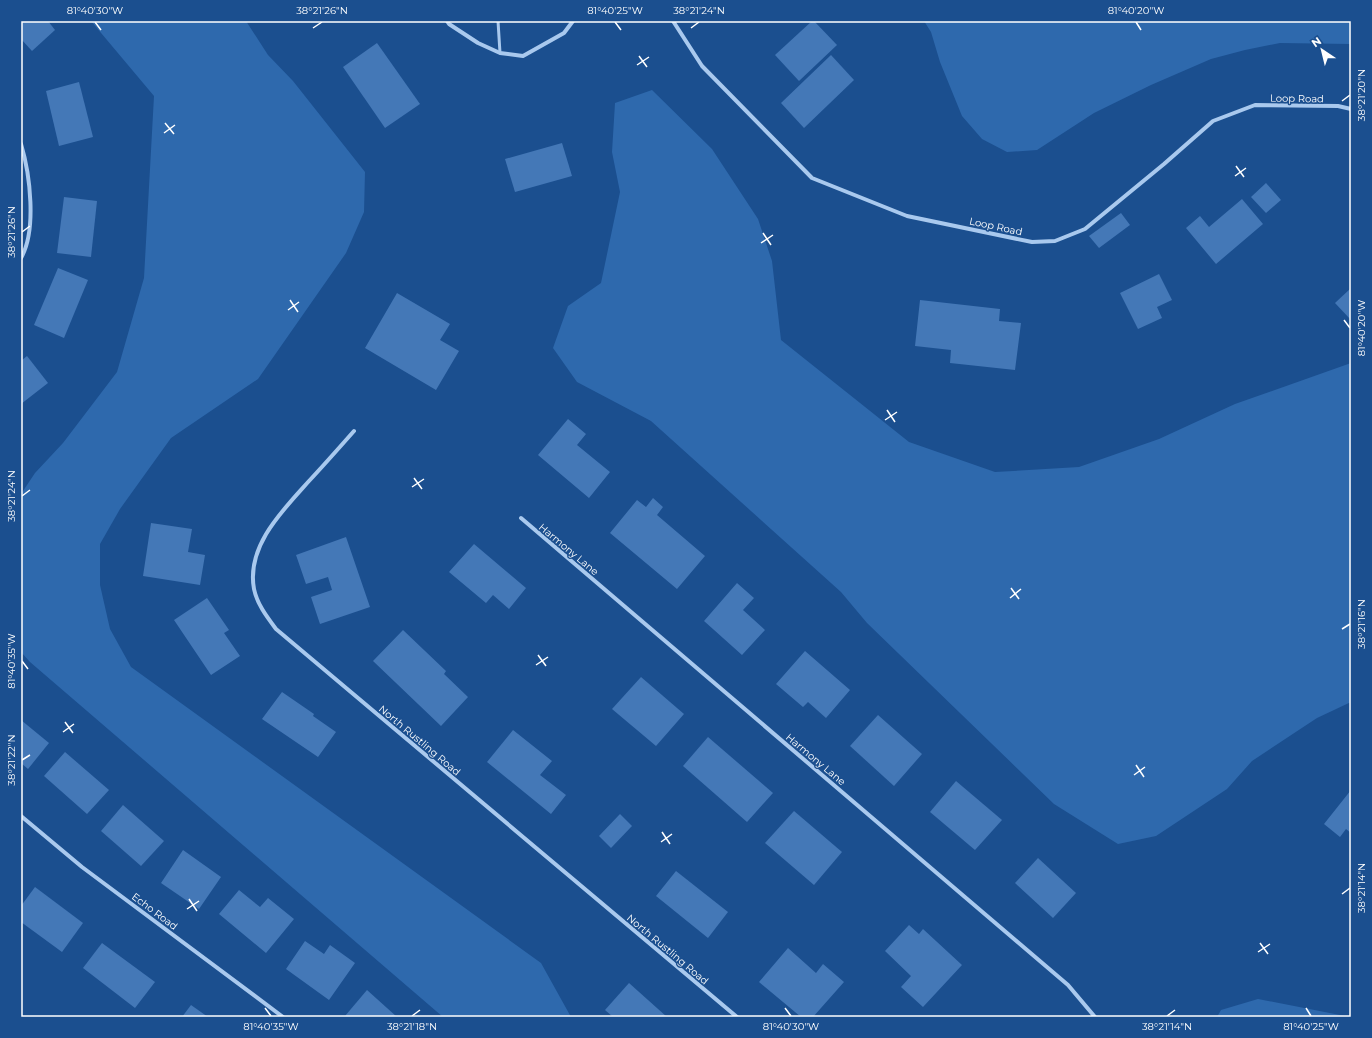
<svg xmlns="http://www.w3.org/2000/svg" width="1372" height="1038" font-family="Montserrat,sans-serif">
	<rect width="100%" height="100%" fill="#1b4f8f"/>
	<g fill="#2e69ad">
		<polygon points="91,21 246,21 268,55 293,81 365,172 364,212 346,253 258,379 171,438 120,509 100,544 100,585 110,629 131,667 541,963 571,1017 443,1017 30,662 21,652 21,494 35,473 63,443 117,372 144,278 154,96"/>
		<polygon points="924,21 1351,21 1351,44 1280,43 1245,50 1211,59 1151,85 1094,113 1037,150 1007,152 982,139 962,116 940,62 931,32"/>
		<polygon points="652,90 712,149 758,219 772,261 781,340 909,442 995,472 1079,467 1159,439 1235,404 1351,363 1351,702 1317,718 1252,761 1227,789 1156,836 1118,844 1054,804 867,623 841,592 651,421 577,382 553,348 568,306 601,283 620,192 612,152 615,103"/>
		<polygon points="1258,999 1350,1017 1217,1017 1221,1010"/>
	</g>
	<g fill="#4478b7">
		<polygon points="21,21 48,21 55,30 32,51 21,39"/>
		<polygon points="812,21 814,21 837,45 799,81 775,55"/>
		<polygon points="377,43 420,104 385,128 343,67"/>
		<polygon points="831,55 854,80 804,128 781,103"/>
		<polygon points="79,82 93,137 59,146 46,91"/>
		<polygon points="562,143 572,176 515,192 505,159"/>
		<polygon points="1266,183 1281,200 1266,213 1251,197"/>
		<polygon points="64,197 97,201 91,257 57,253"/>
		<polygon points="1242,199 1263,224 1216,264 1186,228 1200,216 1209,227"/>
		<polygon points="1121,213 1130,225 1099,248 1089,236"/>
		<polygon points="58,268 88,280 64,338 34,325"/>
		<polygon points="1159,274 1172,300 1157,307 1162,318 1138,329 1120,293"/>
		<polygon points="1351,288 1351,320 1335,303"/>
		<polygon points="397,293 450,324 440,340 459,351 436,390 365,348"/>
		<polygon points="920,300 1000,309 999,321 1021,323 1015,370 950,363 951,350 915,346"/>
		<polygon points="27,356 48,383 21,404 21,361"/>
		<polygon points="568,419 586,434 577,445 610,472 589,498 538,455"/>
		<polygon points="653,498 663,507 657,515 705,556 677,589 610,533 637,500 646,507"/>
		<polygon points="151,523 192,529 188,552 205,555 200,585 143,576"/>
		<polygon points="346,537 370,607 320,624 311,597 332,590 328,577 306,584 296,555"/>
		<polygon points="474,544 526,588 509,609 493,595 486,603 449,572"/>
		<polygon points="737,583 754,598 743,610 765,630 742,655 704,621"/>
		<polygon points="207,598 229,630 224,633 240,656 211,675 174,620"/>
		<polygon points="403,630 446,671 444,674 468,697 441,726 373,661"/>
		<polygon points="805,651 850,690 826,718 808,702 803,707 776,684"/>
		<polygon points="641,677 684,714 656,746 612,709"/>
		<polygon points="282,692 314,714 313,716 336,732 318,757 262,719"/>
		<polygon points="878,715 922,754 894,786 850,746"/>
		<polygon points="21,720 49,743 28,769 21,763"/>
		<polygon points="513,730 552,761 540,775 566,795 551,814 487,762"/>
		<polygon points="708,737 773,793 747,822 683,766"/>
		<polygon points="65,752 109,790 87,814 44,776"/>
		<polygon points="956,781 1002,820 975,850 930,812"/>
		<polygon points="1351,790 1351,833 1346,829 1340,837 1324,824"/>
		<polygon points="123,805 164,841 141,866 101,831"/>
		<polygon points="794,811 842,852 814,885 765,843"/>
		<polygon points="620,814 632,826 611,848 599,836"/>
		<polygon points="183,850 221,877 199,909 161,883"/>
		<polygon points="1038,858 1076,893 1053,918 1015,883"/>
		<polygon points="676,871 728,912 708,938 656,896"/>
		<polygon points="35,887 83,923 62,952 21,922 21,906"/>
		<polygon points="239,890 260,907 268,898 294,919 266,953 219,914"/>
		<polygon points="909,925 919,934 923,929 962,965 923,1007 901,987 911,976 885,951"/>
		<polygon points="305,941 324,954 330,945 355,963 329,1000 286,969"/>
		<polygon points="102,943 155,982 135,1008 83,968"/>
		<polygon points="788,948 816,973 823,964 844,982 813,1017 801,1017 759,982"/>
		<polygon points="629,983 667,1017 613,1017 605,1010"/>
		<polygon points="367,990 397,1017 346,1017 345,1016"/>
		<polygon points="191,1005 208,1017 182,1017"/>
	</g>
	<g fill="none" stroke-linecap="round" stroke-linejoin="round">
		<polyline stroke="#a9c9ee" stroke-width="3" points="498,21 500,53"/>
		<g stroke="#a9c9ee" stroke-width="4">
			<polyline points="447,21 449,24 478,43 500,53 523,56 564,33 573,21"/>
			<polyline points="673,21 702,66 812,178 907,216 1032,242 1055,241 1085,229 1164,164 1213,121 1255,105 1338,106 1351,109"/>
			<path d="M21 144C30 174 37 230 21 258"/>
			<path d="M354 431C339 448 324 465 309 481 283 510 246 546 254 589 257 604 267 617 276 629L737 1017"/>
			<polyline points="521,518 1068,985 1095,1017"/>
			<polyline points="21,816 82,867 283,1017"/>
		</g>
	</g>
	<path fill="none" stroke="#fff" stroke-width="1.5" d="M95 22 101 30M615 22 621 30M1136 22 1141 30M313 28 322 22M691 28 699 22M639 56 647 67M637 65 649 57M1342 101 1350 95M165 123 174 134M164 133 175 125M1236 166 1244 177M1235 176 1246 168M22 232 30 226M763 233 771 245M761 243 773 235M290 300 298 312M288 310 299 302M1344 320 1350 328M887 410 895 422M885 420 897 412M414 478 422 489M412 487 424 479M22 496 30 490M1011 588 1019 599M1010 598 1021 589M1342 629 1350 624M538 655 546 666M22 661 28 669M536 665 548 657M65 722 73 733M63 732 74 724M22 760 30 755M1136 765 1144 777M1134 775 1145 767M662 832 670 844M661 842 672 834M1342 894 1350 888M189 899 197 911M187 909 199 901M1260 943 1268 954M1258 952 1270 944M265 1008 271 1016M785 1008 791 1016M1306 1008 1311 1016M412 1016 420 1010M1167 1016 1175 1010"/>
	<g text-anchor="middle" stroke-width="3" stroke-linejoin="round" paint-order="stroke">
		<g font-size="10" fill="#fff" stroke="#1b4f8f">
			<text transform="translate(1297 98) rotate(1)" y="4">Loop Road</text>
			<text transform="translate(996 226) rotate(12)" y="4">Loop Road</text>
			<text transform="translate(569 549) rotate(40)" y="4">Harmony Lane</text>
			<text transform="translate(420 740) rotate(40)" y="4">North Rustling Road</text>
			<text transform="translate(816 759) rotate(40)" y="4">Harmony Lane</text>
			<text transform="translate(155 911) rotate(37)" y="4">Echo Road</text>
			<text transform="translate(668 949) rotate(40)" y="4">North Rustling Road</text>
		</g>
	</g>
	<rect width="1372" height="1038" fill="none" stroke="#1b4f8f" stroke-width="44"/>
	<g transform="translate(1322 50) rotate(325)" stroke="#1b4f8f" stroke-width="3" paint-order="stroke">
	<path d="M0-3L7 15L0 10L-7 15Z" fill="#ffffff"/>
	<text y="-6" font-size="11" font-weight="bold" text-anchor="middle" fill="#ffffff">N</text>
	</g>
	<rect x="22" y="22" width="1328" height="994" fill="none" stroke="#fff" stroke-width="1.5"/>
	<g font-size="10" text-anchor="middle" fill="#fff">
		<text x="95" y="14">81°40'30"W</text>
		<text x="322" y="14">38°21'26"N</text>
		<text x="615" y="14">81°40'25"W</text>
		<text x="699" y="14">38°21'24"N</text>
		<text x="1136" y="14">81°40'20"W</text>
		<text transform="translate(1361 95) rotate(-90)" y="4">38°21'20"N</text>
		<text transform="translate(11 232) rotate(-90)" y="4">38°21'26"N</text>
		<text transform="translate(1361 328) rotate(-90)" y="4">81°40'20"W</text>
		<text transform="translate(11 496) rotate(-90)" y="4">38°21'24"N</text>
		<text transform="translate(1361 624) rotate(-90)" y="4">38°21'16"N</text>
		<text transform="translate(11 661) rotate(-90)" y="4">81°40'35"W</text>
		<text transform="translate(11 760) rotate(-90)" y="4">38°21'22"N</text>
		<text transform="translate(1361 888) rotate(-90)" y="4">38°21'14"N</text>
		<text x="271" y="1030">81°40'35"W</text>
		<text x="412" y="1030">38°21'18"N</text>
		<text x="791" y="1030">81°40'30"W</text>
		<text x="1167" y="1030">38°21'14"N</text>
		<text x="1311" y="1030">81°40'25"W</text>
	</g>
</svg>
